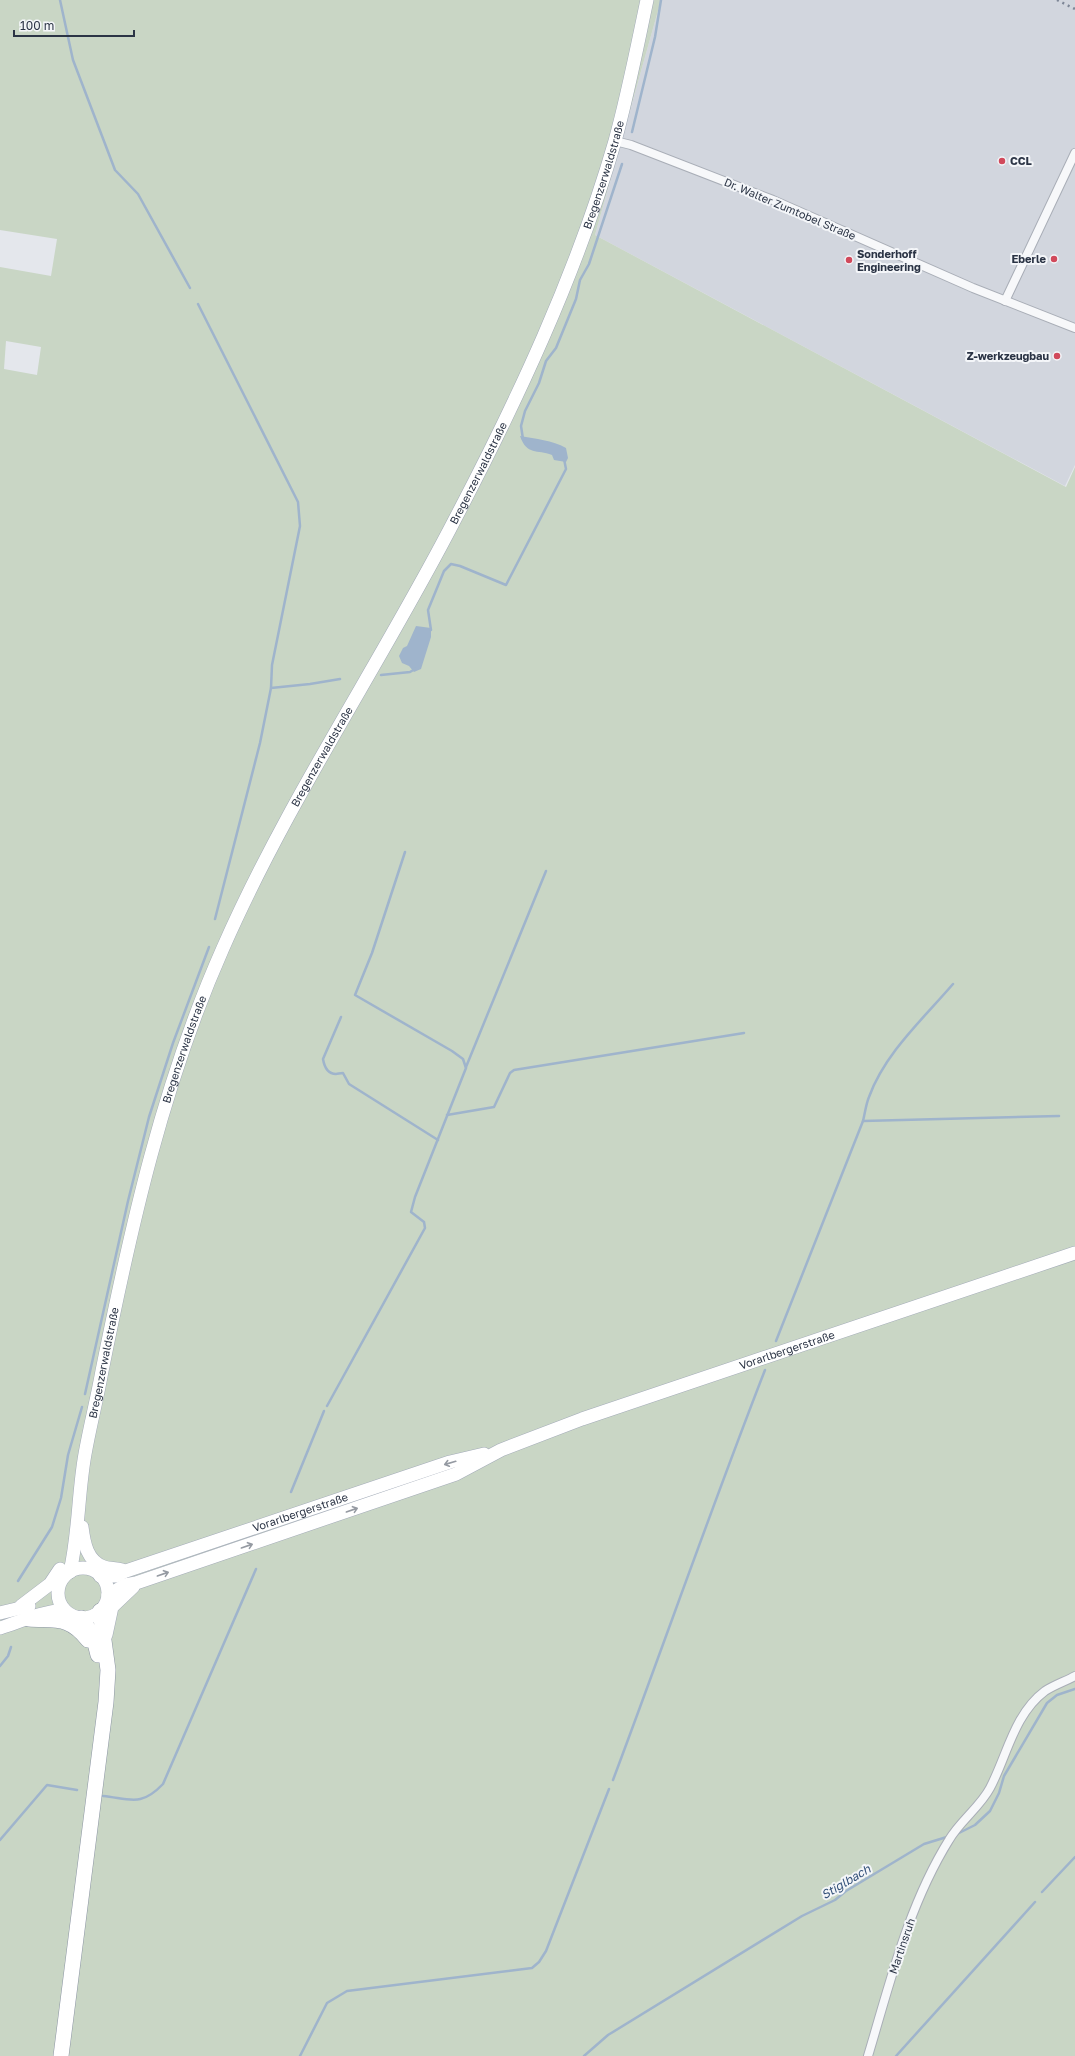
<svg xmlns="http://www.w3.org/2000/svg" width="1075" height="2056" font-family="'Golos Text',sans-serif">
	<rect width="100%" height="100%" fill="#e4e7ec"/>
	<polygon fill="#d2d6de" points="661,0 1075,0 1075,465 1065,486 595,235"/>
	<path fill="#c9d6c5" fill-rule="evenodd" d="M0 0H661L595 235 1066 487 1075 467V2056H0V267L51 276 57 239 0 230ZM6 341 41 347 37 375 4 369Z"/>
	<g fill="#9fb4cc">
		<path d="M520 436C536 439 552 440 566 448L568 458 566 462 554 460 552 455C537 449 527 456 520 436Z"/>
		<polygon points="416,626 431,628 431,637 421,669 414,672 409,666 402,663 399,656 403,648 407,646"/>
	</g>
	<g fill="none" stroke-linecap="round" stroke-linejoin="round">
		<g stroke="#9fb4cc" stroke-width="2.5">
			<polyline points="60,0 73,60 115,170 138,194 190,288"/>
			<polyline points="632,132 655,37 661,0"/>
			<polyline points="198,304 298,502 300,526 272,665 271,688"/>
			<polyline points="523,439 521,426 525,411 539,383 546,361 556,348 576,299 580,280 589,264 622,164"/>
			<polyline points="431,630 428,610 444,571 451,564 460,566 506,585 566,469 564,459"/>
			<polyline points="381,675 410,672 415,669"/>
			<polyline points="215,919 260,743 271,688 310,684 340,679"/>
			<path d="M341 1017 323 1059C324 1065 327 1074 336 1074 338 1074 340 1073 343 1073L349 1084 438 1140"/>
			<polyline points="466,1067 546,871"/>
			<polyline points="447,1115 494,1107 510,1073 514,1070 744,1033"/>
			<path d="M863 1121C865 1113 866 1104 869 1097 885 1053 923 1019 953 984"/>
			<polyline points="776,1341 863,1121 1059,1116"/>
			<polyline points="85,1394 128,1201 149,1117 173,1043 209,947"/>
			<polyline points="327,1406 425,1228 424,1222 411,1212 415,1197 466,1068 463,1059 452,1051 355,995 372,953 405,852"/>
			<polyline points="291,1492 324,1411"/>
			<polyline points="18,1581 52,1527 61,1498 68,1455 82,1407"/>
			<polyline points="0,1666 8,1656 11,1647"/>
			<path d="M613 1780C664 1644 712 1506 765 1370"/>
			<path d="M103 1796C131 1799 141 1807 163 1784L256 1569"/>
			<polyline points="957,1834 975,1825 990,1811 999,1793 1004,1776 1047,1703 1057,1695 1075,1689"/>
			<polyline points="0,1840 47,1785 77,1790"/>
			<polyline points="1042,1892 1075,1857"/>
			<polyline points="300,2056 327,2003 347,1991 532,1968 539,1962 546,1951 609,1789"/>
			<polyline points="584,2056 608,2035 802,1916 835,1900 846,1891 924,1844 950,1836"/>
			<polyline points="896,2056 1035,1902"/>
		</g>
		<g stroke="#a9aeb7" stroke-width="10">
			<g id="minor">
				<polyline points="615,141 631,145 773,200 973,288 1075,328"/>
				<polyline points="1005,301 1075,153"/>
				<path d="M868 2056C890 1983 908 1906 949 1840 960 1821 980 1807 990 1788 1007 1756 1014 1714 1045 1691 1054 1685 1066 1681 1075 1676"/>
			</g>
		</g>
		<g stroke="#a3abb8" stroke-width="14">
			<g id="primary">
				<path d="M82 1527C84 1543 87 1561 104 1567 110 1569 116 1568 122 1570"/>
				<circle cx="83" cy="1593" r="25"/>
				<path id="s1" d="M70 1572C79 1533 78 1493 85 1454 90 1426 97 1399 102 1371 131 1226 163 1083 223 948 288 800 379 666 453 523 517 401 577 273 615 141 628 94 637 47 647 0"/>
				<path id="s2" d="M100 1576H116L126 1571 450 1462 484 1454"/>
				<path id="s3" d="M108 1595 125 1585 136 1583 456 1474 501 1450 582 1419 1075 1253"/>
				<polyline points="21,1606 50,1584 60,1569"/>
				<polyline points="0,1613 29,1606"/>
				<path d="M0 1628C22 1621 41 1612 64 1610"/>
				<polyline points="106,1635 112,1607 133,1587"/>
			</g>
		</g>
		<g stroke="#8b94a3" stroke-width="16">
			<g id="motorway">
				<polyline points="81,1618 93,1635 98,1655"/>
				<path d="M29 1619C57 1621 69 1616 88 1640"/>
				<polyline points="61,2056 106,1702 108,1670 100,1611"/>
			</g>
		</g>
		<use href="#minor" stroke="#f7f8fa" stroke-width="8"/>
		<use href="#primary" stroke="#fff" stroke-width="13"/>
		<use href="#motorway" stroke="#fff" stroke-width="15"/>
		<polyline stroke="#7d8696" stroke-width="2.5" stroke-dasharray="2 4" stroke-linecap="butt" points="1057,0 1075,9"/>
	</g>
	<defs><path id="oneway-shaft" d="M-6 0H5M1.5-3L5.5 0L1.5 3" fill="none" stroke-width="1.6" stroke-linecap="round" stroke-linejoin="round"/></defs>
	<g stroke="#959aa2">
		<use href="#oneway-shaft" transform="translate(450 1463) rotate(164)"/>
		<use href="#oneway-shaft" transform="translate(352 1510) rotate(-19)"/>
		<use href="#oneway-shaft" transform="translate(247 1546) rotate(-19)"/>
		<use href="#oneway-shaft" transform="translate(163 1574) rotate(-19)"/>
	</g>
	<g fill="#d1495b" stroke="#f4f6f9" stroke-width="1.5">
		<circle cx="1002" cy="161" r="4"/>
		<circle cx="1054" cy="259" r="4"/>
		<circle cx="849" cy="260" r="4"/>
		<circle cx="1057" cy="356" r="4"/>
	</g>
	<g text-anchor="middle" stroke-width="4" stroke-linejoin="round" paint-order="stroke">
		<g font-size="11" font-weight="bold" fill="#2b3445" stroke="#f4f6f9" text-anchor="start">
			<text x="1010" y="165">CCL</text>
			<text x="857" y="258">Sonderhoff<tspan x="857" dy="13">Engineering</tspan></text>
			<text x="1046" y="263" text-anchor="end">Eberle</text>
			<text x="1049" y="360" text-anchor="end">Z-werkzeugbau</text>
		</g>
		<g font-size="11" fill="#2b3445" stroke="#f4f6f9">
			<text dy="4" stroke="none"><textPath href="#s1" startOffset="1508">Bregenzerwaldstraße</textPath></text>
			<text transform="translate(790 209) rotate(23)" y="4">Dr. Walter Zumtobel Straße</text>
			<text dy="4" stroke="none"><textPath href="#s1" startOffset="1184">Bregenzerwaldstraße</textPath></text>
			<text dy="4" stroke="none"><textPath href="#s1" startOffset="860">Bregenzerwaldstraße</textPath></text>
			<text dy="4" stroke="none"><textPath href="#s1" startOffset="536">Bregenzerwaldstraße</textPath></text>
			<text dy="4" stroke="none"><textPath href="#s3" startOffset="723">Vorarlbergerstraße</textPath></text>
			<text dy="4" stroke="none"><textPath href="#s1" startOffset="212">Bregenzerwaldstraße</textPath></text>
			<text dy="4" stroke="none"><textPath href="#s2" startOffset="211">Vorarlbergerstraße</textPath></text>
			<text transform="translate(902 1946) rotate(-71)" y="4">Martinsruh</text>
		</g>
		<g font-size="12" font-style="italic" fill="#34527a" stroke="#f4f6f9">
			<text transform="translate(846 1882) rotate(-31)" y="4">Stiglbach</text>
		</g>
	</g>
	<path d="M14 30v6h120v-6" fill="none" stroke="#2b3445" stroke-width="2"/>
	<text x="20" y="30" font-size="12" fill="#2b3445" stroke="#f4f6f9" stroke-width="3" paint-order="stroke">100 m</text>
</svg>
